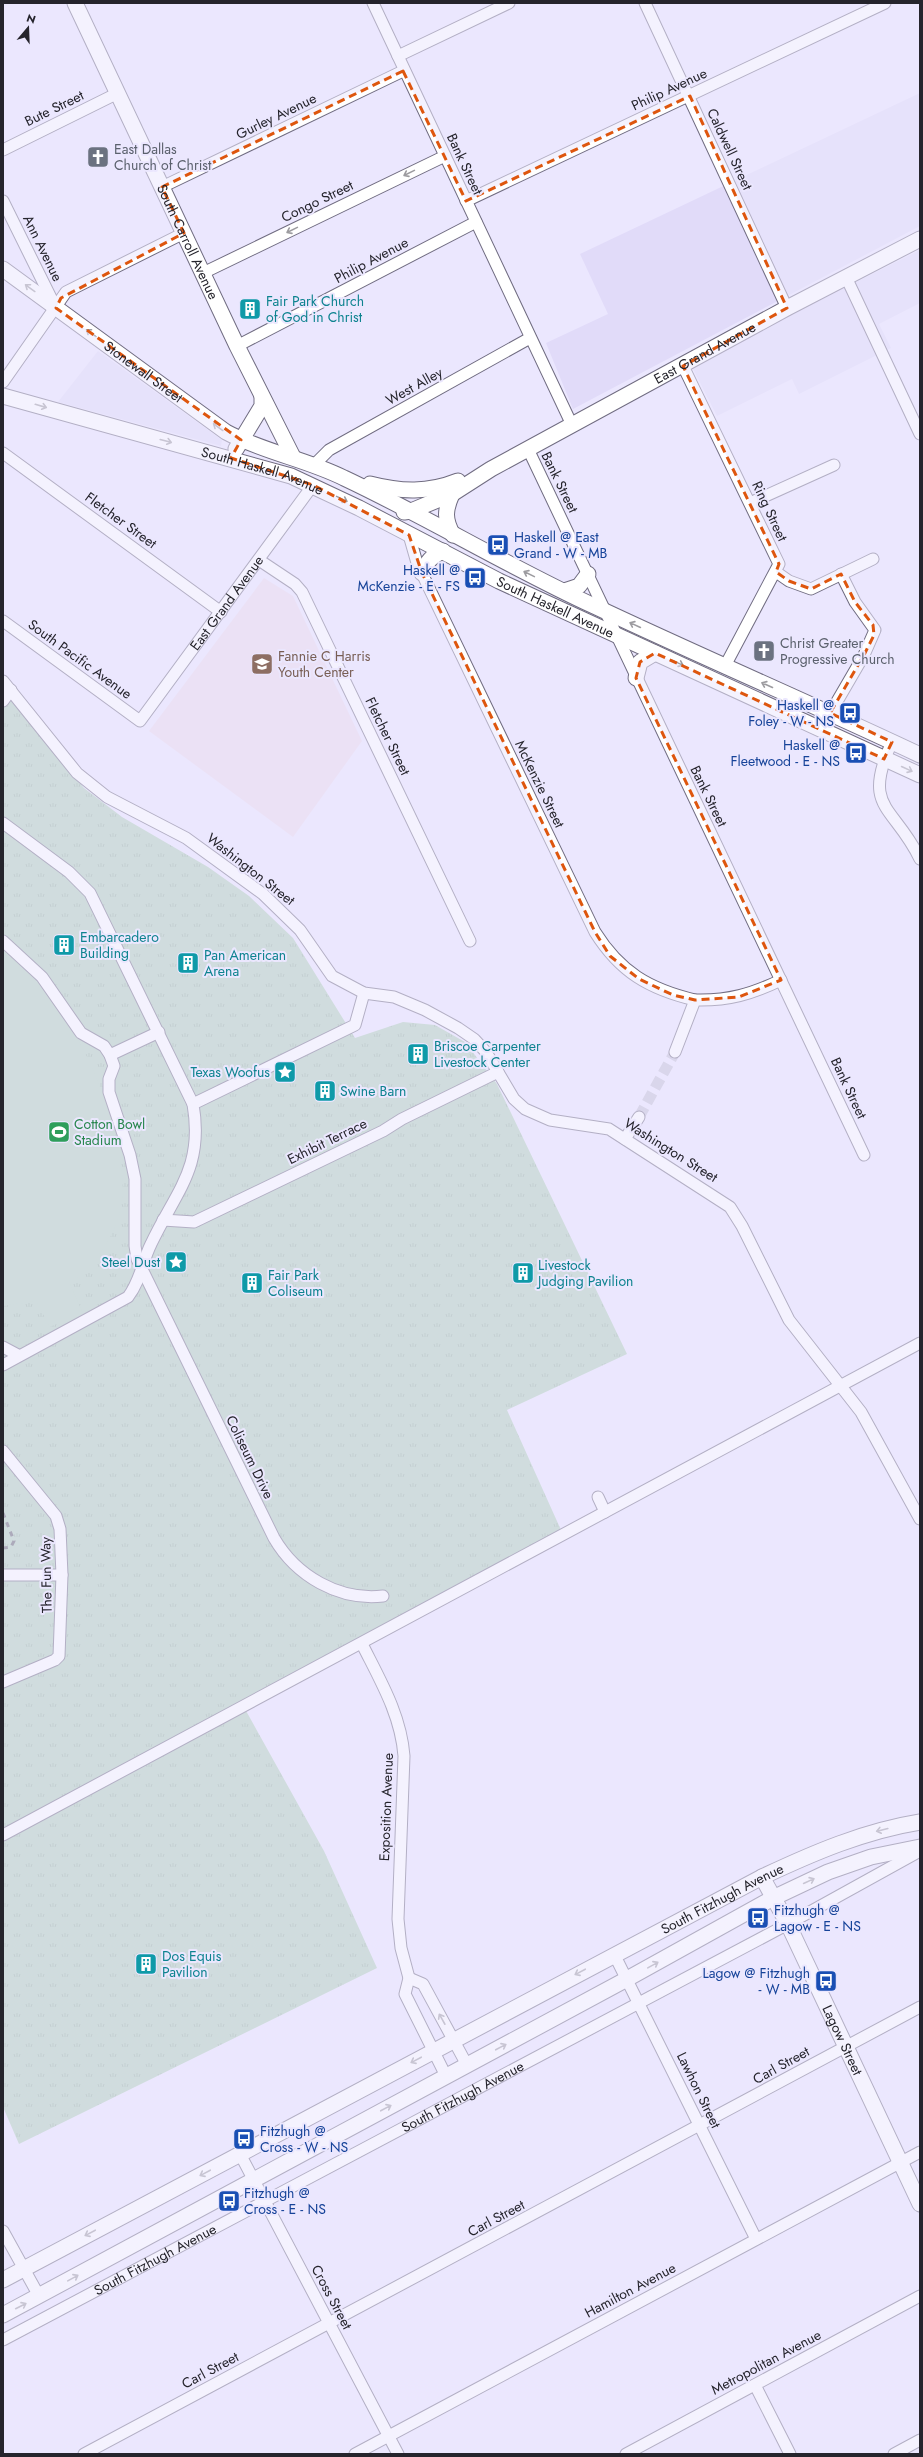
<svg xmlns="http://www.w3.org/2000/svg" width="923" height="2457" font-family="Jost,sans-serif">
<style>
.built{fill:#e1dbf9}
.education{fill:#ebdaec}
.park{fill:url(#park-tufts)}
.pitch{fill:#afcfb8}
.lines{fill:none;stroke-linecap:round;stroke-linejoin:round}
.street-tunnel{stroke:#c3c0d4;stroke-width:11;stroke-dasharray:11 5.5;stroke-linecap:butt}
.street-casing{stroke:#706c81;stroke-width:13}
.secondary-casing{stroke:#706c81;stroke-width:17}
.street{stroke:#fff;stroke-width:11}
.secondary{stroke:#fff;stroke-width:15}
.rail{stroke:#615f6b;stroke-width:3;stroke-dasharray:5 5;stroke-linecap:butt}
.oneway{stroke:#9d9ca0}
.marked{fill:none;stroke:#de560e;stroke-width:3;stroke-dasharray:8 5;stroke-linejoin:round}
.labels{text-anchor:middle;stroke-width:4;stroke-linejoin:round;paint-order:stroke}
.street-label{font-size:14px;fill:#25242c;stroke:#ebe7fe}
.worship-label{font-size:14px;fill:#5b616d;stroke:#ebe7fe;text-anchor:start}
.culture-label{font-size:14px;fill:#0d838f;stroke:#ebe7fe;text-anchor:start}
.transit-label{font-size:14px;fill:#164399;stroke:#ebe7fe;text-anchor:start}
.education-label{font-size:14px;fill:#785e54;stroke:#ebe7fe;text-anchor:start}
.leisure-label{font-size:14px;fill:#27864d;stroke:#ebe7fe;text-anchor:start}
</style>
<defs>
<pattern id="park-tufts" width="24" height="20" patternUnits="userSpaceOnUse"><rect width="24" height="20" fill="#afcfb8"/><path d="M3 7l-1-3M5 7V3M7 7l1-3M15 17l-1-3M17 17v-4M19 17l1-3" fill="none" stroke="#96b29e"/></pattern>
</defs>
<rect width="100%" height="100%" fill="#ebe7fe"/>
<g class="built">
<polygon points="920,93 920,226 573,409 546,343 608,314 580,254"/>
<polygon points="920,250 920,303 879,324 891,348 799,394 792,379 717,416 691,365"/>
<polygon points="98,351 222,440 221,446 58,402"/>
</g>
<polygon class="education" points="264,578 293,596 362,741 293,837 149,731"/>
<polygon class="park" points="3,690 84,788 122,817 208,867 249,896 293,938 355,1038 403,1022 435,1025 465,1042 497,1084 627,1354 507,1410 561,1530 245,1709 324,1851 377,1968 19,2144 3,2107"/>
<path class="pitch" d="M3,954C69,988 134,1136 121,1207C115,1239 94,1264 70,1284L82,1311L50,1327L36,1301L3,1306Z"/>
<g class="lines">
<polyline class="street-tunnel" points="639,1117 675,1052"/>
<g class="street-casing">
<g id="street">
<polyline points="373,3 572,425"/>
<polyline points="645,3 787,308"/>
<polyline points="398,56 509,3"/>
<polyline points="3,150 118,93"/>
<polyline points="162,187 403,71"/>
<polyline points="3,201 54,304"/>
<polyline points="466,201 885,3"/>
<polyline points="203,273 445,156"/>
<polyline points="846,277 920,434"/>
<polyline points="237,346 476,222"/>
<polyline points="683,366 779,564 725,666"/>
<polyline points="3,382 66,292 184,233"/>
<polyline points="528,449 864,1155"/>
<polyline points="3,453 221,612"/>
<polyline points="315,464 329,450 530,338"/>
<polyline points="750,503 834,465"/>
<path d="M409,535L417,563L595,932C620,972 649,989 695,1000"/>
<polyline points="259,560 295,584 302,592 470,941"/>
<polyline points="776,572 789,581 811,589 873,559"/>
<path id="s1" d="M3,621L140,721L313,485"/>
<polyline points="3,681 77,773 107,797 186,838 263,894 300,930 332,976 364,993 394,997 425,1010 458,1028 474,1039 486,1052 514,1099 525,1109 550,1120 609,1129 730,1207 742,1226 789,1320 861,1412 920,1519"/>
<polyline points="3,701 11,690"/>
<polyline points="821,729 864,655 875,630 855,602 841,574"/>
<path d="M892,742C861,809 894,805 920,859"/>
<polyline points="3,823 69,872 90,893 193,1104"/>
<path d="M3,941L42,977L81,1033L104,1046L110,1055L114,1066L109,1079V1092L130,1155L135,1179V1246L137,1259L274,1538C296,1576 339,1601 383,1596"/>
<path d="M675,1052L695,1000C728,1001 752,994 781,980"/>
<polyline points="110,1055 159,1032"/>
<polyline points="625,1139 639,1117"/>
<polyline points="163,1220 194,1222 383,1131 402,1119 498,1072"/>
<polyline points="3,1347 18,1355"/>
<path d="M3,1365L128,1297C141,1280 142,1262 151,1244C176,1191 204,1168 193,1104L355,1025L364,993"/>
<polyline points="3,1451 56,1516 60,1529 62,1575 59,1656 55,1660 3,1682"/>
<polyline points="598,1497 605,1512"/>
<polyline points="3,1575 62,1575"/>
<path d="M362,1644C380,1680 401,1715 404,1756L398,1919L401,1948L409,1978L405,1994L446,2076"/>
<polyline points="3,1835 920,1343"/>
<polyline points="614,1954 756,2239"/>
<polyline points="409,1978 423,1984 467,2065"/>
<polyline points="240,2154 398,2454"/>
<polyline points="3,2231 39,2296"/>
<path id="s2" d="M3,2340L788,1924L920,1851"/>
<polyline points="755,2385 790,2454"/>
<polyline points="84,2454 920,2007"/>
<polyline points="355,2454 920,2152"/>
<polyline points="626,2454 920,2296"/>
<polyline points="894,2454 920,2440"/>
</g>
</g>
<g class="secondary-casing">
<g id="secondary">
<path id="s3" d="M75,3L237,346L293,457"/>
<path id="s4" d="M3,269L226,432C263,452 306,459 344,478C429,518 509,567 594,606C702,657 812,704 920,755"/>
<path id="s5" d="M3,396L291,476L359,508L499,581L920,775"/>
<polyline points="236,449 262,406 262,397"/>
<path d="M370,484C401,492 428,493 458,481"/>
<path d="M452,494C445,510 444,519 453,535"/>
<path id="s6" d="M404,512L411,511L452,494L491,469L787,308L920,239"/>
<path d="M422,573C427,562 431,556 443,551"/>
<polyline points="564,591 579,586 588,574"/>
<polyline points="636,678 640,662 655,653"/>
<path id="s7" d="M762,1877L788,1924L920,2204"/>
<path id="s8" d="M3,2280L762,1877C813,1853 864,1831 920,1822"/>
<polyline points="3,2315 627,1979 773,1898 828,1872 871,1857 920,1847"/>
</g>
</g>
<use href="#street" class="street"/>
<use href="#secondary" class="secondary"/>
<polyline class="rail" points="3,1513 14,1541 11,1547 3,1548"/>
</g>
<defs><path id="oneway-shaft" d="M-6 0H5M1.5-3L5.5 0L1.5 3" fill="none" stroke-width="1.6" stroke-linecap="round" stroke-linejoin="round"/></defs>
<g class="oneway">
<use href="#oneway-shaft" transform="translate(409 173) rotate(154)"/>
<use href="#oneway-shaft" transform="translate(292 230) rotate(154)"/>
<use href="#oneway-shaft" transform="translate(30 288) rotate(-144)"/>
<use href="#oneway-shaft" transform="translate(91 333) rotate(-144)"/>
<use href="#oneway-shaft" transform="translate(41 406) rotate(16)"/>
<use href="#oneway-shaft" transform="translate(218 427) rotate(-144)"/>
<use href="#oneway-shaft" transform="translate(166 441) rotate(15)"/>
<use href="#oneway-shaft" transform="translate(342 499) rotate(26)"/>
<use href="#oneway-shaft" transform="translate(529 574) rotate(-154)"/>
<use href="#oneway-shaft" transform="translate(635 625) rotate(-155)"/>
<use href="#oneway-shaft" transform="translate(678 663) rotate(25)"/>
<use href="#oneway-shaft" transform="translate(767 685) rotate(-156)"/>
<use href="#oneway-shaft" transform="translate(907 769) rotate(25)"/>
<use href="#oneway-shaft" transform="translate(882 1830) rotate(166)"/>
<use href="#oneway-shaft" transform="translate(809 1881) rotate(-25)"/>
<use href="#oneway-shaft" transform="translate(653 1965) rotate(-29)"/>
<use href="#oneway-shaft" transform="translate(580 1972) rotate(152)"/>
<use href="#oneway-shaft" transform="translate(442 2019) rotate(-119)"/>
<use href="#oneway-shaft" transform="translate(501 2047) rotate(-28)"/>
<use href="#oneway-shaft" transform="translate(416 2060) rotate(152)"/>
<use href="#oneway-shaft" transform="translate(386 2108) rotate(-28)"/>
<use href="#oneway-shaft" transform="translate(205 2173) rotate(152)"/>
<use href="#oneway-shaft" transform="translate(90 2233) rotate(152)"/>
<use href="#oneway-shaft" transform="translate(73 2278) rotate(-29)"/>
<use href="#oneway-shaft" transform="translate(21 2306) rotate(-27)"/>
</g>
<path d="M0 0H923V2457H0ZM403,71L466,201L690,96L787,308L683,366L779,564L776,572L789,581L811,589L841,574L855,602L873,625L874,635L864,655L830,713L892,742L884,759L655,653L640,662L636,678L781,980L739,997L695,1000L673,995L639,979L610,956L595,932L422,573L409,535L313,485L231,458L241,440L56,308L61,298L184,233L162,187Z" fill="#ebe7fe" fill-opacity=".55" fill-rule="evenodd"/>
<path class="marked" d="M403,71L466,201L690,96L787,308L683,366L779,564L776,572L789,581L811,589L841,574L855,602L873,625L874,635L864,655L830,713L892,742L884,759L655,653L640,662L636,678L781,980L739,997L695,1000L673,995L639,979L610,956L595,932L422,573L409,535L313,485L231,458L241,440L56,308L61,298L184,233L162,187Z"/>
<defs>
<g id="church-square" transform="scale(1.15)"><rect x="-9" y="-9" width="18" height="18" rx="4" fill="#6b7280" stroke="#ebe7fe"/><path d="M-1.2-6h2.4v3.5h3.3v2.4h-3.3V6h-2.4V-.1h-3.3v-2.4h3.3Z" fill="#fff"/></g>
<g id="building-square" transform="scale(1.15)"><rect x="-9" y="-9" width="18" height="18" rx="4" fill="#0f9aa8" stroke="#ebe7fe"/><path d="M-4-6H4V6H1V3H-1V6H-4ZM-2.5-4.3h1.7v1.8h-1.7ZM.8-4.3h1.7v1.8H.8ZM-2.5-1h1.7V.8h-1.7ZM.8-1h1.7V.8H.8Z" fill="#fff"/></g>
<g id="bus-square" transform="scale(1.15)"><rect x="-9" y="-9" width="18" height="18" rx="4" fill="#1a4fb4" stroke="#ebe7fe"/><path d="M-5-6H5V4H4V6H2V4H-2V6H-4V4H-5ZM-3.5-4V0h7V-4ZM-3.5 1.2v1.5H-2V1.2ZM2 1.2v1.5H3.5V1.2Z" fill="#fff"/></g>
<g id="school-square" transform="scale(1.15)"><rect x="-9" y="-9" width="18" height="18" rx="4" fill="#8d6e63" stroke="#ebe7fe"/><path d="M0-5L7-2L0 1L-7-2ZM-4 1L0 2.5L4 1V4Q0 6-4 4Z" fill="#fff"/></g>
<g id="sight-square" transform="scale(1.15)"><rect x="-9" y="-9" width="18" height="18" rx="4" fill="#0f9aa8" stroke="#ebe7fe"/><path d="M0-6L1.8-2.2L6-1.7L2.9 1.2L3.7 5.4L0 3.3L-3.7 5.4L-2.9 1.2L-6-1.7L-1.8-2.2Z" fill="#fff"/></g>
<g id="stadium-square" transform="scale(1.15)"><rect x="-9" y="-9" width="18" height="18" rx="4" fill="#2e9e5b" stroke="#ebe7fe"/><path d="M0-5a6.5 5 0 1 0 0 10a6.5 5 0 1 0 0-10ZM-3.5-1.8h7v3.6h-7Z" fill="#fff"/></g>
</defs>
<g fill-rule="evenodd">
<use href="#church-square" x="98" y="157"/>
<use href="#building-square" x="250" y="309"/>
<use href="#bus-square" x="498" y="545"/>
<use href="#bus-square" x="475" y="578"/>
<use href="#church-square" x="764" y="651"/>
<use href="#school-square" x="262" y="664"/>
<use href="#bus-square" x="850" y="713"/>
<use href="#bus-square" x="856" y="753"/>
<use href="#building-square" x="64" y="945"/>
<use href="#building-square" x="188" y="963"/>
<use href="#building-square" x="418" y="1054"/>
<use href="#sight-square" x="285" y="1072"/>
<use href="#building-square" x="325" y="1091"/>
<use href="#stadium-square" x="59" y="1132"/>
<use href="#sight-square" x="176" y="1262"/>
<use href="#building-square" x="523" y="1273"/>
<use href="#building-square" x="252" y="1283"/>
<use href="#bus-square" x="758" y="1918"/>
<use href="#building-square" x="146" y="1964"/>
<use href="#bus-square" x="826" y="1981"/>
<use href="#bus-square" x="244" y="2139"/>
<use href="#bus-square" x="229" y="2201"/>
</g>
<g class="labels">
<g class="street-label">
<text transform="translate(669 89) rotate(-25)" y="5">Philip Avenue</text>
<text transform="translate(54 108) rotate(-26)" y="5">Bute Street</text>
<text transform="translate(276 116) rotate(-26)" y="5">Gurley Avenue</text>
<text transform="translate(730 149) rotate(65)" y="5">Caldwell Street</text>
<text transform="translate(465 164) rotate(65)" y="5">Bank Street</text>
<text transform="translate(317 201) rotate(-26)" y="5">Congo Street</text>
<text dy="5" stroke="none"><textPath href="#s3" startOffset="264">South Carroll Avenue</textPath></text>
<text transform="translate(43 248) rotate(64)" y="5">Ann Avenue</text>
<text transform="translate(371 260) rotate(-28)" y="5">Philip Avenue</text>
<text dy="5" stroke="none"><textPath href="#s6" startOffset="341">East Grand Avenue</textPath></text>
<text dy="5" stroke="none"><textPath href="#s4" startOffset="174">Stonewall Street</textPath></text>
<text transform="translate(414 386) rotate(-29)" y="5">West Alley</text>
<text dy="5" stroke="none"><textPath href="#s5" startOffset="270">South Haskell Avenue</textPath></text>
<text transform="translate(560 482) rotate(64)" y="5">Bank Street</text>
<text transform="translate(770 511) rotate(65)" y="5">Ring Street</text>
<text transform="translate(121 520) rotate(36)" y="5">Fletcher Street</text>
<text dy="5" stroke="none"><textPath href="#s1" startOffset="316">East Grand Avenue</textPath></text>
<text dy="5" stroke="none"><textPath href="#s5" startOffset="594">South Haskell Avenue</textPath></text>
<text transform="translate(80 659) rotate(36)" y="5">South Pacific Avenue</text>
<text transform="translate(388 736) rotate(64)" y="5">Fletcher Street</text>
<text transform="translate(540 784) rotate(64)" y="5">McKenzie Street</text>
<text transform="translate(709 796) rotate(64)" y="5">Bank Street</text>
<text transform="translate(251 869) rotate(38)" y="5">Washington Street</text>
<text transform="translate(849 1088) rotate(65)" y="5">Bank Street</text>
<text transform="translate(327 1141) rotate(-26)" y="5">Exhibit Terrace</text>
<text transform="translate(671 1150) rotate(32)" y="5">Washington Street</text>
<text transform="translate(250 1457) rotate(64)" y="5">Coliseum Drive</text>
<text transform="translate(46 1575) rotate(-91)" y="5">The Fun Way</text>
<text transform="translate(386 1807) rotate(-88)" y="5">Exposition Avenue</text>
<text dy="5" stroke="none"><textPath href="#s8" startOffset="814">South Fitzhugh Avenue</textPath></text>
<text dy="5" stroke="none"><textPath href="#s7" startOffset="182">Lagow Street</textPath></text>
<text transform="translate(781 2065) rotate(-29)" y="5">Carl Street</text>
<text transform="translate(699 2090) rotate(64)" y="5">Lawhon Street</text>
<text dy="5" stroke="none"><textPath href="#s2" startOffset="520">South Fitzhugh Avenue</textPath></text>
<text transform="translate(496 2218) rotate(-28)" y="5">Carl Street</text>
<text dy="5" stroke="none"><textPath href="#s2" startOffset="172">South Fitzhugh Avenue</textPath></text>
<text transform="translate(630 2290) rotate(-28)" y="5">Hamilton Avenue</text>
<text transform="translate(332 2297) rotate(62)" y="5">Cross Street</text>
<text transform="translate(766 2362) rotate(-28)" y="5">Metropolitan Avenue</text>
<text transform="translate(210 2370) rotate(-28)" y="5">Carl Street</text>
</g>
<g class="worship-label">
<text x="114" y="154">East Dallas<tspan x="114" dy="16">Church of Christ</tspan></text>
<text x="780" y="648">Christ Greater<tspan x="780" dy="16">Progressive Church</tspan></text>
</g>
<g class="culture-label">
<text x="266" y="306">Fair Park Church<tspan x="266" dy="16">of God in Christ</tspan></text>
<text x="80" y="942">Embarcadero<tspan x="80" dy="16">Building</tspan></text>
<text x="204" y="960">Pan American<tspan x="204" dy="16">Arena</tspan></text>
<text x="434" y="1051">Briscoe Carpenter<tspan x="434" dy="16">Livestock Center</tspan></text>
<text x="270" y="1077" text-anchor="end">Texas Woofus</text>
<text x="340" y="1096">Swine Barn</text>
<text x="160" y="1267" text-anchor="end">Steel Dust</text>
<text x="538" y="1270">Livestock<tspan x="538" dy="16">Judging Pavilion</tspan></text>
<text x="268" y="1280">Fair Park<tspan x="268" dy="16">Coliseum</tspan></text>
<text x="162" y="1961">Dos Equis<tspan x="162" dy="16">Pavilion</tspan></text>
</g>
<g class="transit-label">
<text x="514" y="542">Haskell @ East<tspan x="514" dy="16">Grand - W - MB</tspan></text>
<text x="460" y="575" text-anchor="end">Haskell @<tspan x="460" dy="16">McKenzie - E - FS</tspan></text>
<text x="834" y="710" text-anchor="end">Haskell @<tspan x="834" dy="16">Foley - W - NS</tspan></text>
<text x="840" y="750" text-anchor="end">Haskell @<tspan x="840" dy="16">Fleetwood - E - NS</tspan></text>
<text x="774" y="1915">Fitzhugh @<tspan x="774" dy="16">Lagow - E - NS</tspan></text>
<text x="810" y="1978" text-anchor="end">Lagow @ Fitzhugh<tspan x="810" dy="16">- W - MB</tspan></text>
<text x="260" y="2136">Fitzhugh @<tspan x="260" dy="16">Cross - W - NS</tspan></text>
<text x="244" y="2198">Fitzhugh @<tspan x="244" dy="16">Cross - E - NS</tspan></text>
</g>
<g class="education-label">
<text x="278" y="661">Fannie C Harris<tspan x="278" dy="16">Youth Center</tspan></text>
</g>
<g class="leisure-label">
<text x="74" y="1129">Cotton Bowl<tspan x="74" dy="16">Stadium</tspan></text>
</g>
</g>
<rect width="923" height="2457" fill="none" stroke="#25242c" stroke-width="8"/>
<g transform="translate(28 28) rotate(19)" stroke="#ebe7fe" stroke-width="3" paint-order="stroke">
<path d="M0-3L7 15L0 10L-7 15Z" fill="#25242c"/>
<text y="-6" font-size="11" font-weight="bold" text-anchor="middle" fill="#25242c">N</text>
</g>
</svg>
